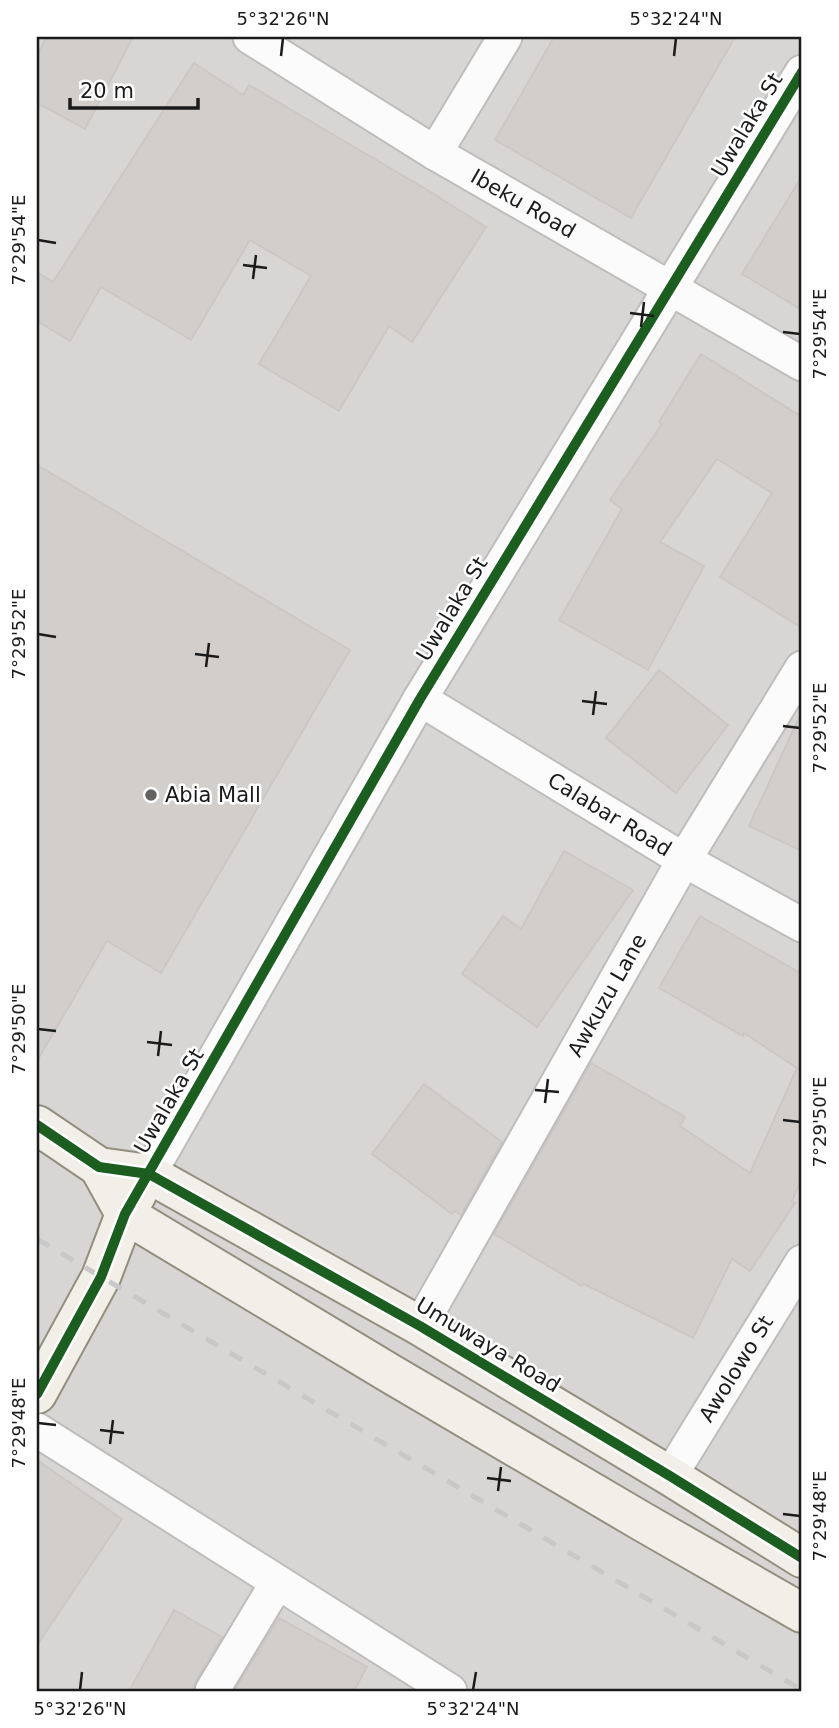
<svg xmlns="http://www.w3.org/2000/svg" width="839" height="1728" font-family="'DejaVu Sans',sans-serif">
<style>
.residential{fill:#d8d6d5}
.building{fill:#d1cecc;stroke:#ccc7c5;stroke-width:2}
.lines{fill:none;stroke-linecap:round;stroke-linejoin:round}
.street-casing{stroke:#bfbdbc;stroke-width:37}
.secondary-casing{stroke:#928f7d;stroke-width:42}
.street{stroke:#fcfbfb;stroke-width:33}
.secondary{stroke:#f2efe8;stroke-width:38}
.rail{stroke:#c9c8c8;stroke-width:5;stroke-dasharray:14 14;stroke-linecap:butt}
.cycleway-casing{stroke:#fff;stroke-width:15}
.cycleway{stroke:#1b5e20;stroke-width:10}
.ticks{fill:none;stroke:#1b1b1b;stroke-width:2.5}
.poi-dot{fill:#636261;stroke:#fff;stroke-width:2.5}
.labels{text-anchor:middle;stroke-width:5;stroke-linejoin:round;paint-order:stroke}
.street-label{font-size:21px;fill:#1b1b1b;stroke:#fff}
.poi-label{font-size:21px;fill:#1b1b1b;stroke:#fff;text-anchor:start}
.neatline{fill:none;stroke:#1b1b1b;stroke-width:2.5}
.ticks-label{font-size:18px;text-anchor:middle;fill:#1b1b1b}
</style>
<rect width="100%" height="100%" fill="#e9e6e4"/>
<rect class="residential" x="37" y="37" width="765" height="1654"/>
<g class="building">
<polygon points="47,37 133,37 85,129 37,103 37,56"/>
<polygon points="554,37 735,37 631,218 495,140"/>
<polygon points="194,63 243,95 249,85 429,191 486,227 412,342 389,326 339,411 259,364 311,276 250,240 191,340 101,287 70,341 37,321 37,272 53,282"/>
<polygon points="802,176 802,310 742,274"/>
<polygon points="701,354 802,417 802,628 720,577 772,493 717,459 660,542 704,566 648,670 559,620 622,509 610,500 662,424 659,422"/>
<polygon points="37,465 350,650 161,973 107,941 37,1061"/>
<polygon points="659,670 728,725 676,793 606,738"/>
<polygon points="802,711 802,851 749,826"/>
<polygon points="564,851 633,890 537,1027 462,974 503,916 521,929"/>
<polygon points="700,916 802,974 802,1177 792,1201 795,1203 750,1271 732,1259 693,1338 584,1284 582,1286 494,1234 591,1063 685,1117 680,1126 750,1173 797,1068 744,1033 743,1036 659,988"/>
<polygon points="424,1084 502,1142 461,1215 454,1211 452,1214 372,1154"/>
<polygon points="37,1460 122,1519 37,1645"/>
<polygon points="174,1610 222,1637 196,1681 193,1691 129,1691"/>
<polygon points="279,1618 367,1667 354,1691 234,1691"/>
</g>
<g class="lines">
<g class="street-casing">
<g id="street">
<path id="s1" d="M250,37L435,153L802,364"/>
<polyline points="435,153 505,37"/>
<path id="s2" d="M420,699L684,860L802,925"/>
<polyline points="149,1174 420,699 802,72"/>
<path id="s3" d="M420,1326L684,860L802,668"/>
<polyline points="37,1430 450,1691"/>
<path id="s4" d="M670,1476L802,1262"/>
<polyline points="212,1691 277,1583"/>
</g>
</g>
<g class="secondary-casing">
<g id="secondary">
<polyline points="37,1125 99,1167 149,1174 420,1326 670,1476 802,1558"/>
<polyline points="99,1167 125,1214 391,1374 643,1522 802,1613"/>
<polyline points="37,1394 101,1277 125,1214 137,1194"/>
</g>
</g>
<use href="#street" class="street"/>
<use href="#secondary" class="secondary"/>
<polyline class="rail" points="37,1239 802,1690"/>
<g class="cycleway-casing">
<g id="cycleway">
<polyline points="37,1125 99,1167 149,1174 420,1326 670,1476 802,1558"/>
<polyline points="37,1394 101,1277 125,1214 420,699 802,72"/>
</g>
</g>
<use href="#cycleway" class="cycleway"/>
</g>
<path class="ticks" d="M281,56L283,38M674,56L676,38M38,240L56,243M243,265L267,268M253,279L256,255M630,313L654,316M641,327L644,302M783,332L800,334M38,634L56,637M195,654L219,657M206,667L209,643M582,701L607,704M593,715L596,691M783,726L800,728M38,1029L56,1031M147,1042L172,1045M158,1056L161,1031M535,1090L559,1092M545,1103L548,1079M783,1120L800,1122M38,1423L56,1425M100,1430L124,1433M110,1444L113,1420M487,1478L511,1481M498,1491L501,1467M783,1514L800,1516M80,1690L82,1672M473,1690L476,1672"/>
<circle class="poi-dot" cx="151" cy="795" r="7"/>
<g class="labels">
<g class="street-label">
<text transform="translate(747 125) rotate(-59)" y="7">Uwalaka St</text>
<text dy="7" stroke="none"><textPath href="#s1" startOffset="320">Ibeku Road</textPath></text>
<text transform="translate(452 609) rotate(-59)" y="7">Uwalaka St</text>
<text dy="7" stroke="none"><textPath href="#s2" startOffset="222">Calabar Road</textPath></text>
<text dy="7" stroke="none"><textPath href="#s3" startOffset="380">Awkuzu Lane</textPath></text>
<text transform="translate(169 1101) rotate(-60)" y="7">Uwalaka St</text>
<text transform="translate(488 1345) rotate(31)" y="7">Umuwaya Road</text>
<text dy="7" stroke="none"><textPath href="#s4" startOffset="126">Awolowo St</textPath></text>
</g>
<g class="poi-label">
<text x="165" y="802">Abia Mall</text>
</g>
</g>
<rect width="839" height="1728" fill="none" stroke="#ffffff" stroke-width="77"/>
<path d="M70 98v10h128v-10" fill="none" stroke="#1b1b1b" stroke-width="3.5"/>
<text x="80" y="98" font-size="21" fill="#1b1b1b" stroke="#ffffff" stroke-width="5" paint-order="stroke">20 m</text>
<rect x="38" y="38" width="762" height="1652" class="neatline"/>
<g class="ticks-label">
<text x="283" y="25">5°32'26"N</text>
<text x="676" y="25">5°32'24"N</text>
<text transform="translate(19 240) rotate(-90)" y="6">7°29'54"E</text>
<text transform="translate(820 334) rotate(-90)" y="6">7°29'54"E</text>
<text transform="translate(19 634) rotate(-90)" y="6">7°29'52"E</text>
<text transform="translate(820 728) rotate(-90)" y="6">7°29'52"E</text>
<text transform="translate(19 1029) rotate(-90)" y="6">7°29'50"E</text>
<text transform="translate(820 1122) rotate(-90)" y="6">7°29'50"E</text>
<text transform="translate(19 1423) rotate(-90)" y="6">7°29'48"E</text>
<text transform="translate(820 1516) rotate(-90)" y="6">7°29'48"E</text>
<text x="80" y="1715">5°32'26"N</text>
<text x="473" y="1715">5°32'24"N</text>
</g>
</svg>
